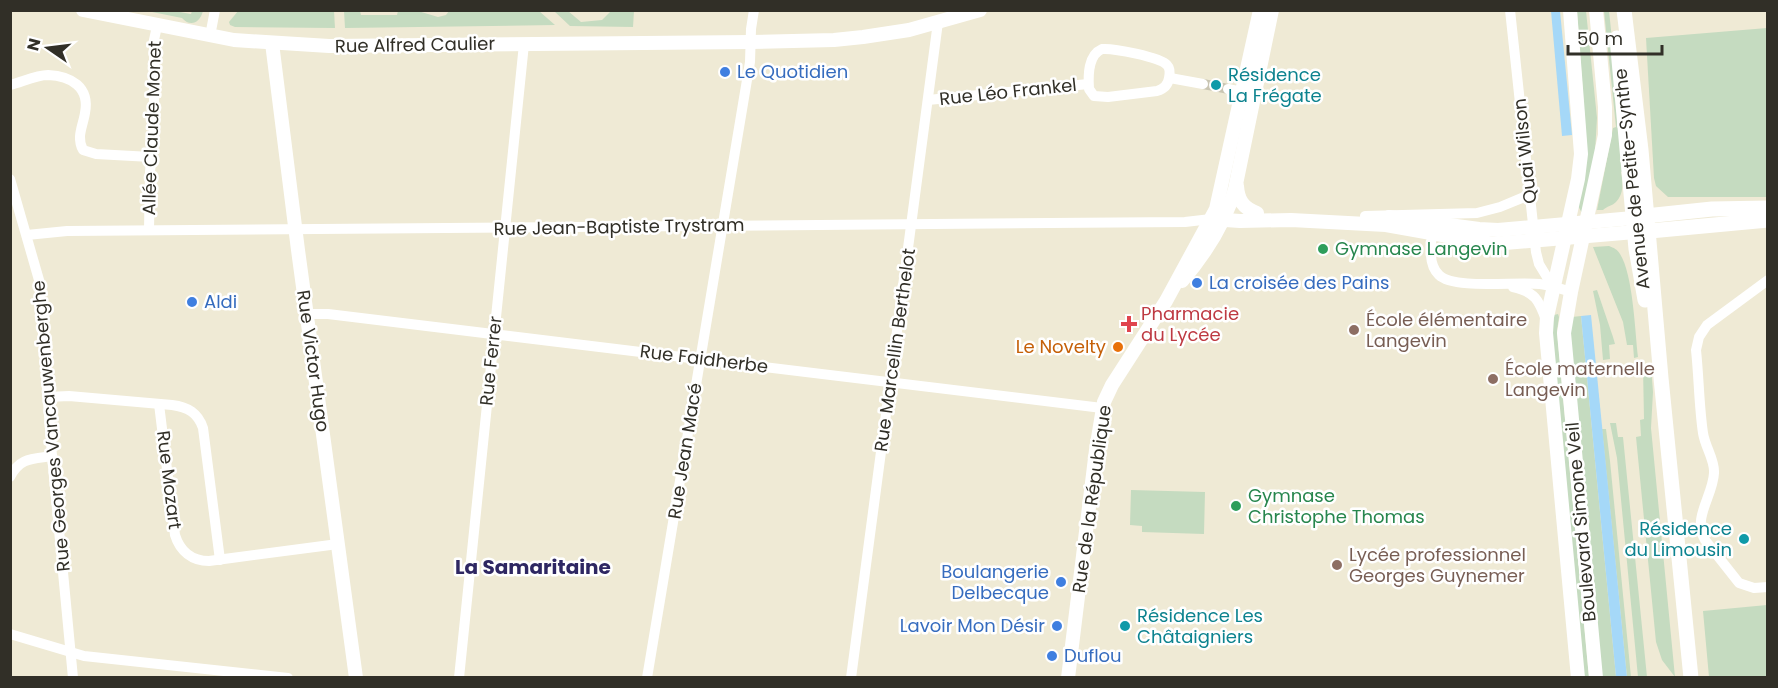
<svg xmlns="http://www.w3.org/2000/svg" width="1778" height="688" font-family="Poppins,sans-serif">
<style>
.green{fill:#c5dbc0}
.water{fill:#a5d8f8}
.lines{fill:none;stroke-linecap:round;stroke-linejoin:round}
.minor-tunnel{stroke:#c9c5b2;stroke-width:10;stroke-dasharray:10 5;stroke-linecap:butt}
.minor{stroke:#fff;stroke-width:10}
.tertiary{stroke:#fff;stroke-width:14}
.secondary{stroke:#fff;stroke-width:15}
.shop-dot{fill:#3f7fe0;stroke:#fff;stroke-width:2}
.culture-dot{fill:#0f9aa8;stroke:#fff;stroke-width:2}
.leisure-dot{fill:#2e9e5b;stroke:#fff;stroke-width:2}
.health-dot{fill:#e0444e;stroke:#fff;stroke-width:2}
.education-dot{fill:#8d6e63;stroke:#fff;stroke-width:2}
.food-dot{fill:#e8710a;stroke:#fff;stroke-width:2}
.labels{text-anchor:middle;stroke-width:5;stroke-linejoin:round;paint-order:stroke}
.street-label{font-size:18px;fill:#312f27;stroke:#fff}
.shop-label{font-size:18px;fill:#366cbe;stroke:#fff;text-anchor:start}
.culture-label{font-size:18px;fill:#0d838f;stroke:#fff;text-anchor:start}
.leisure-label{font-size:18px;fill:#27864d;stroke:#fff;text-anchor:start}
.health-label{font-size:18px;fill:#be3a42;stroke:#fff;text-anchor:start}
.education-label{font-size:18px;fill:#785e54;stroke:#fff;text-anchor:start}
.food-label{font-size:18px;fill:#c56008;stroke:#fff;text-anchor:end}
.neighbourhood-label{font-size:20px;font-weight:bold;fill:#2e2762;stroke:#fff}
</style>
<rect width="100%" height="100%" fill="#efead5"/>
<g class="green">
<path d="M147,11H174L191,14L192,11H203C200,22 191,28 182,18Z"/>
<polygon points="238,11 334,11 335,28 235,27 230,25 229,22"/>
<polygon points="344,11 360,11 361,15 397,15 398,11 418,11 438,17 446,15 449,11 539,11 555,25 345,28"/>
<polygon points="554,11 568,11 581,22 602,20 611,11 634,11 633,27 570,26"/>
<polygon points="1577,11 1586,11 1597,118 1595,152 1582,213 1578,206 1587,150"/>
<path d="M1604,11H1609L1626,171L1621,172C1623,182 1624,194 1616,202C1612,206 1607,206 1603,210H1597L1613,128L1616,127Z"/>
<polygon points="1767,28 1767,197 1668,197 1656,186 1654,178 1646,38"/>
<path d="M1609,246C1614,248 1617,249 1620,254C1633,274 1635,331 1638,357L1634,358L1633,345H1627L1623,322L1593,247Z"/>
<polygon points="1597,290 1613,337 1615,344 1609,345 1610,359 1603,360 1600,325 1593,291"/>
<polygon points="1558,314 1559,317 1557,331 1589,677 1583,677 1552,330 1554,315"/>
<polygon points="1581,316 1616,677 1601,677 1570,331 1572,317"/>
<polygon points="1651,366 1653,392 1651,428 1675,677 1662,660 1656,642 1636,437 1641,436 1640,420 1644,419 1643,368"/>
<polygon points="1610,423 1616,423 1618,437 1623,437 1647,677 1638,677 1617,458"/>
<polygon points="1602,429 1606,429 1610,461 1631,677 1627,677"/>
<polygon points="1131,490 1205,492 1204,534 1142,532 1142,526 1130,525"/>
<polygon points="1767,605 1767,677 1709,677 1703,611"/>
</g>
<g class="water">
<polygon points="1551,11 1560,11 1572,135 1562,136"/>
<polygon points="1591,315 1627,677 1616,677 1581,316"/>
</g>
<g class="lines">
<polyline class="minor-tunnel" points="1203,84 1228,89"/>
<g class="minor">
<polyline points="1510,10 1536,252 1539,264 1553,287"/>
<polyline points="210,36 215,10"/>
<path d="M1102,49C1113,48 1160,57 1167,65C1170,68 1170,73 1169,78C1168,85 1164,89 1157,91L1108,97L1094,96L1089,89C1088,75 1088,55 1102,49Z"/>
<polyline points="1170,78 1203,84"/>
<path d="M10,85C22,82 36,75 48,75C71,76 90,87 85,113C83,126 76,137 83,150L96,154L151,157"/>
<polyline points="1228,89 1242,92"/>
<polyline points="928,100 1088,84"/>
<polyline points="10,179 39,280 52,456 73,678"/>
<polyline points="1365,216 1477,213 1500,207 1529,195"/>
<path d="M1433,227C1431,242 1427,264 1439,275C1454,290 1518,281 1540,284C1550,285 1561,289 1571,292"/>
<polyline points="149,230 150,172 154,129 154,40 157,26"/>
<polyline points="27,235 67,231 1185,222 1211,219"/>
<path d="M1768,280L1707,325L1699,337L1696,350C1699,378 1699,406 1703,433C1705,447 1715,460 1714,473C1713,496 1692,518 1705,540L1739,583L1754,588L1768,587"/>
<path d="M1513,287C1535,292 1539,300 1546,320"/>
<polyline points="306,314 328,314 1102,408"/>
<path d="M48,397L69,396L172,405C188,407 198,413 203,428L220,560"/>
<path d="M159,404L175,535C180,551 192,561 209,561L338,544"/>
<path d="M10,477C20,457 33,459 52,456"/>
<polyline points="10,634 84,656 288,678"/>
<polyline points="459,678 524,44"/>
<polyline points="647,678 750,62 751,29 754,10"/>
<polyline points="851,678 938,22"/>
</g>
<g class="tertiary">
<polyline points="83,10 234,40 329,46 751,42 834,40 863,37 909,30 980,10"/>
<polyline points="1570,10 1581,154 1578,179 1547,317 1546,333 1578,678"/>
<polyline points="272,43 298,250 356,678"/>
<path d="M1237,186C1238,200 1243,208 1257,213"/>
<polyline points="1389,217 1479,229 1498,230 1633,218"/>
<polyline points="1211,219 1240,221 1291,220 1386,225 1493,244 1635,232"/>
<path d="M1182,281C1205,254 1225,223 1235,189L1272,10"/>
<polyline points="1068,678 1096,450 1104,402 1112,385 1166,301 1216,209 1260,10"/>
<polyline points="1596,678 1564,333 1571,292 1605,135 1605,107 1596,10"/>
</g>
<g class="secondary">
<polyline points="1624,10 1641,150 1661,378 1691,678"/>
<polyline points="1617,38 1636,249 1645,300"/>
<polyline points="1636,217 1712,209 1768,208"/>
<polyline points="1639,232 1768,220"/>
</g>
</g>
<g class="shop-dot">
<circle cx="725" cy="72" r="6"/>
<circle cx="1197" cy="283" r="6"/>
<circle cx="192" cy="302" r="6"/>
<circle cx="1061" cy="582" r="6"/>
<circle cx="1057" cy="626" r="6"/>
<circle cx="1052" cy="656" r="6"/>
</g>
<g class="culture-dot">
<circle cx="1216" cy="85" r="6"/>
<circle cx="1744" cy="539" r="6"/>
<circle cx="1125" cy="626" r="6"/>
</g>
<g class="leisure-dot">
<circle cx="1323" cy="249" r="6"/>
<circle cx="1236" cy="506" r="6"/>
</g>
<path class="health-dot" d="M1126 315h6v6h6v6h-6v6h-6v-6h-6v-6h6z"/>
<g class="education-dot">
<circle cx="1354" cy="330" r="6"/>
<circle cx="1493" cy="379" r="6"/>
<circle cx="1337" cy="565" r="6"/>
</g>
<circle class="food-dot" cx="1118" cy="347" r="6"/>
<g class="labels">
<g class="street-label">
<text transform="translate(415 45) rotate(-1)" y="6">Rue Alfred Caulier</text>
<text transform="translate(1008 92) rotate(-6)" y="6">Rue Léo Frankel</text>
<text transform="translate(152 128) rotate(-88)" y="6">Allée Claude Monet</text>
<text transform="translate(1525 151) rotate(-96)" y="6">Quai Wilson</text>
<text transform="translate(1632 179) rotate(-96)" y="6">Avenue de Petite-Synthe</text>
<text transform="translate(619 227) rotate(-1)" y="6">Rue Jean-Baptiste Trystram</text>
<text transform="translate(895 350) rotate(-82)" y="6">Rue Marcellin Berthelot</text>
<text transform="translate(704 359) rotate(7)" y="6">Rue Faidherbe</text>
<text transform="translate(313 361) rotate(82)" y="6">Rue Victor Hugo</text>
<text transform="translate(491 361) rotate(-84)" y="6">Rue Ferrer</text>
<text transform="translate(51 426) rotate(-95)" y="6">Rue Georges Vancauwenberghe</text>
<text transform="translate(685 451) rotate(-81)" y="6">Rue Jean Macé</text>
<text transform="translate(169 480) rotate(83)" y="6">Rue Mozart</text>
<text transform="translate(1092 499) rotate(-82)" y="6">Rue de la République</text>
<text transform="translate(1581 522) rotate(-95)" y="6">Boulevard Simone Veil</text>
</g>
<g class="shop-label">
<text x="737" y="78">Le Quotidien</text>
<text x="1209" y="289">La croisée des Pains</text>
<text x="204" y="308">Aldi</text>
<text x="1049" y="578" text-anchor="end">Boulangerie<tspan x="1049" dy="21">Delbecque</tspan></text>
<text x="1045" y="632" text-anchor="end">Lavoir Mon Désir</text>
<text x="1064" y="662">Duflou</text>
</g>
<g class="culture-label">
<text x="1228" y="81">Résidence<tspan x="1228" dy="21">La Frégate</tspan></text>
<text x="1732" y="535" text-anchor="end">Résidence<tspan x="1732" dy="21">du Limousin</tspan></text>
<text x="1137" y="622">Résidence Les<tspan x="1137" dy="21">Châtaigniers</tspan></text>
</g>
<g class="leisure-label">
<text x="1335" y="255">Gymnase Langevin</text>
<text x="1248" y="502">Gymnase<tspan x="1248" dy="21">Christophe Thomas</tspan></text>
</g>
<g class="health-label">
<text x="1141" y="320">Pharmacie<tspan x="1141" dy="21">du Lycée</tspan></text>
</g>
<g class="education-label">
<text x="1366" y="326">École élémentaire<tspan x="1366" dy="21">Langevin</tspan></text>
<text x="1505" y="375">École maternelle<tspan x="1505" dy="21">Langevin</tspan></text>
<text x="1349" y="561">Lycée professionnel<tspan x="1349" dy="21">Georges Guynemer</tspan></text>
</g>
<g class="food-label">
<text x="1106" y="353">Le Novelty</text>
</g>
<g class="neighbourhood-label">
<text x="533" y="574">La Samaritaine</text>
</g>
</g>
<rect width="1778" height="688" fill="none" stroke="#312f27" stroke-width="24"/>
<g transform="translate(48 48) rotate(284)" stroke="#ffffff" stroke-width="4.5" paint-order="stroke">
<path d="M0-4.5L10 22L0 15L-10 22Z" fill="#312f27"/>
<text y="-9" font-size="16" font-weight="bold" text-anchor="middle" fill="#312f27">N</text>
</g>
<path d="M1568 45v9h94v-9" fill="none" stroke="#312f27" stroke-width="3"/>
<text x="1577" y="45" font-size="18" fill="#312f27" stroke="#ffffff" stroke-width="4.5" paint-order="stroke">50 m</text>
</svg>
